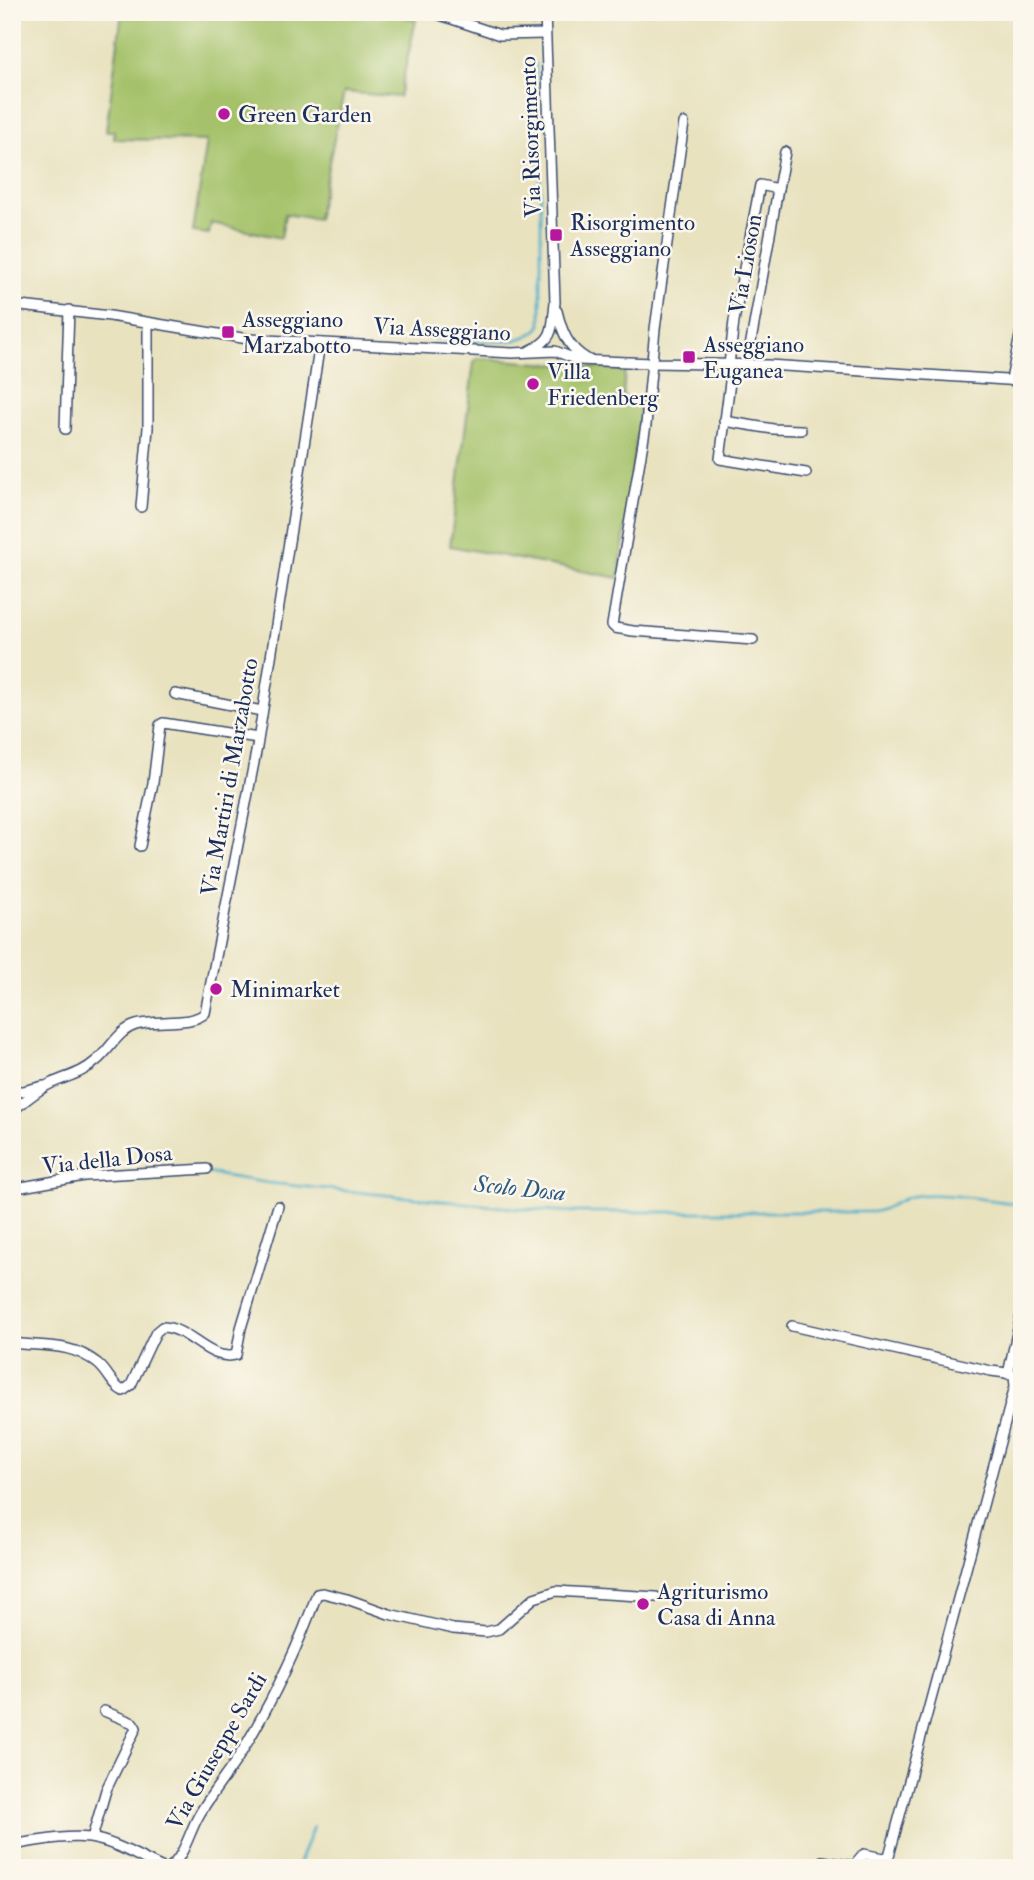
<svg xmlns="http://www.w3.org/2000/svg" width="1034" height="1880" font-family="'IM FELL Double Pica',serif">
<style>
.green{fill:#a5c26a;stroke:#607864;stroke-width:2}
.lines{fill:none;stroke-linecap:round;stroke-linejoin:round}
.stream{stroke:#49adc9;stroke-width:2.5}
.minor-casing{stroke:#3a4a6d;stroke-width:12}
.minor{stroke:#fff;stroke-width:9}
.poi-dot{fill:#b5179e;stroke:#fbf7ec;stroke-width:2.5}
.labels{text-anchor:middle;stroke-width:5;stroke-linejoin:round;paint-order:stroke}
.poi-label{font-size:23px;fill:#1b2f5e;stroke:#fbf7ec;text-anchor:start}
.street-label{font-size:23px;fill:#1b2f5e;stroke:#fbf7ec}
.water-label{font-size:24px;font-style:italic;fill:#2b5b83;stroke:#fbf7ec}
</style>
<rect width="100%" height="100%" fill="#fbf7ec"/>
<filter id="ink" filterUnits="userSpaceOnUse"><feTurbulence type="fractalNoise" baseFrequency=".0143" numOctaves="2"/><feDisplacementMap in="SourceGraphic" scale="14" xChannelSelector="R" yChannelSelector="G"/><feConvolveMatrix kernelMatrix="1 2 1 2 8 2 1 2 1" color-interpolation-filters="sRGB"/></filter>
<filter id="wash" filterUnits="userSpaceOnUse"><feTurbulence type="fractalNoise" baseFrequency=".00686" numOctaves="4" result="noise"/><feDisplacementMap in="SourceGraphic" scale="28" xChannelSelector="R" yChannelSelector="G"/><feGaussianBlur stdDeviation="1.57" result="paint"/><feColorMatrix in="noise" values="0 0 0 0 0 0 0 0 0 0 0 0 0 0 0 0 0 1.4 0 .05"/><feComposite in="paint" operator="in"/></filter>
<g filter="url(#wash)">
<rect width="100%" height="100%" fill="#e8e2bf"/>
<g class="green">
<polygon points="122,12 392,12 416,20 399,97 344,92 317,219 285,214 281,238 211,223 209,234 193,232 207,141 114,139 114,131 106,131"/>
<polygon points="478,358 625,370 623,397 641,402 619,578 450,546 474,362"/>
</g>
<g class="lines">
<g class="stream">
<polyline points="534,12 534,27"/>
<path d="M432,338C460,339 523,352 541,325V209L536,63"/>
<path d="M206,1173L268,1183L523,1209L573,1212H873C888,1210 898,1199 913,1196C943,1191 991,1201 1022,1204"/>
<polyline points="12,1188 22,1191"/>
<polyline points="297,1868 313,1827"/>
</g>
</g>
</g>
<g filter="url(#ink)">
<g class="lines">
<g class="minor-casing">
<g id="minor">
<polyline points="431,12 500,35 545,34"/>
<polyline points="684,123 655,329 646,425 612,625 615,628 633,631 753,640"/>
<polyline points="778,189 785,152"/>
<polyline points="12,305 110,316 248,339 512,353 555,351 578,360 652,363 768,365 1022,381"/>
<path d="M557,311C562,332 568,348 587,359"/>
<path d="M529,351C555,339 552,329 555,302L545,12"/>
<polyline points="747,364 778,189 760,185 734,321 729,365 730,382 720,459 806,473"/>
<polyline points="1011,380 1022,326"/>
<polyline points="724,421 773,429 801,430"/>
<polyline points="65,429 69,310"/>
<polyline points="141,507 148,428 148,323"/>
<polyline points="175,694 262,711"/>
<polyline points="140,846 153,783 160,725 163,723 258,738"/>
<polyline points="12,1091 23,1091 43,1086"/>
<path d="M12,1111C24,1102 38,1089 52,1083C68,1076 83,1073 96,1061C110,1050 118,1030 136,1025C155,1019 192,1026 205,1013L257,747L320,343"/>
<polyline points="12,1183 22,1187 84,1176 207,1169"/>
<polyline points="792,1326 991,1371 1022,1375"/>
<path d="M12,1343C43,1347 71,1342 97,1363C108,1371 112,1386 123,1391L131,1385L156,1332L162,1327C189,1327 208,1362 236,1355L241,1328L278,1206"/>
<polyline points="1008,1374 1022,1310"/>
<polyline points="92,1838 106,1790 136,1728 133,1723 104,1711"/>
<path d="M12,1845C38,1841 65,1835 90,1838C116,1842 140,1858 163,1868"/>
<polyline points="822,1861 854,1866 864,1854 883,1858 889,1856 1015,1386 1014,1375"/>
<path d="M169,1868C184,1857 189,1833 198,1817C211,1793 229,1773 243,1750C272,1701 298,1648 317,1594L323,1593L347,1599L389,1614L453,1629L486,1632L499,1629L534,1598L556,1591L656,1597"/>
</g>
</g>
<use href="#minor" class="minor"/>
</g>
</g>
<g class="poi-dot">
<circle cx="224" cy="114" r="7"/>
<rect x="549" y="228" width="14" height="14" rx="3.5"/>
<rect x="221" y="325" width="14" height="14" rx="3.5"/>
<rect x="682" y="350" width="14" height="14" rx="3.5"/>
<circle cx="533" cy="384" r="7"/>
<circle cx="216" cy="989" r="7"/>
<circle cx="643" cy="1604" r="7"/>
</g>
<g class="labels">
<g class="poi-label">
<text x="238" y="122">Green Garden</text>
<text x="570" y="230">Risorgimento<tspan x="570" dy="26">Asseggiano</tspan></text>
<text x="242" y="327">Asseggiano<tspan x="242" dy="26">Marzabotto</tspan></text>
<text x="703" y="352">Asseggiano<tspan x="703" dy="26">Euganea</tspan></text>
<text x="547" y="379">Villa<tspan x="547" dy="26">Friedenberg</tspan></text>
<text x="230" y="997">Minimarket</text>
<text x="657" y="1599">Agriturismo<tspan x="657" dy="26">Casa di Anna</tspan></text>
</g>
<g class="street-label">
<text transform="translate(530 137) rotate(-92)" y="8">Via Risorgimento</text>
<text transform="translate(745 264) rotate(-80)" y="8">Via Lioson</text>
<text transform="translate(442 329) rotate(3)" y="8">Via Asseggiano</text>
<text transform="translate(229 777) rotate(-80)" y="8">Via Martiri di Marzabotto</text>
<text transform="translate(107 1159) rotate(-6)" y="8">Via della Dosa</text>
<text transform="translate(216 1751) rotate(-60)" y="8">Via Giuseppe Sardi</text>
</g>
<g class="water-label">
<text transform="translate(520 1188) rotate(6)" y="8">Scolo Dosa</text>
</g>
</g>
<rect width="1034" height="1880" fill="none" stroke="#fbf7ec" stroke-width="42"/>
</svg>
